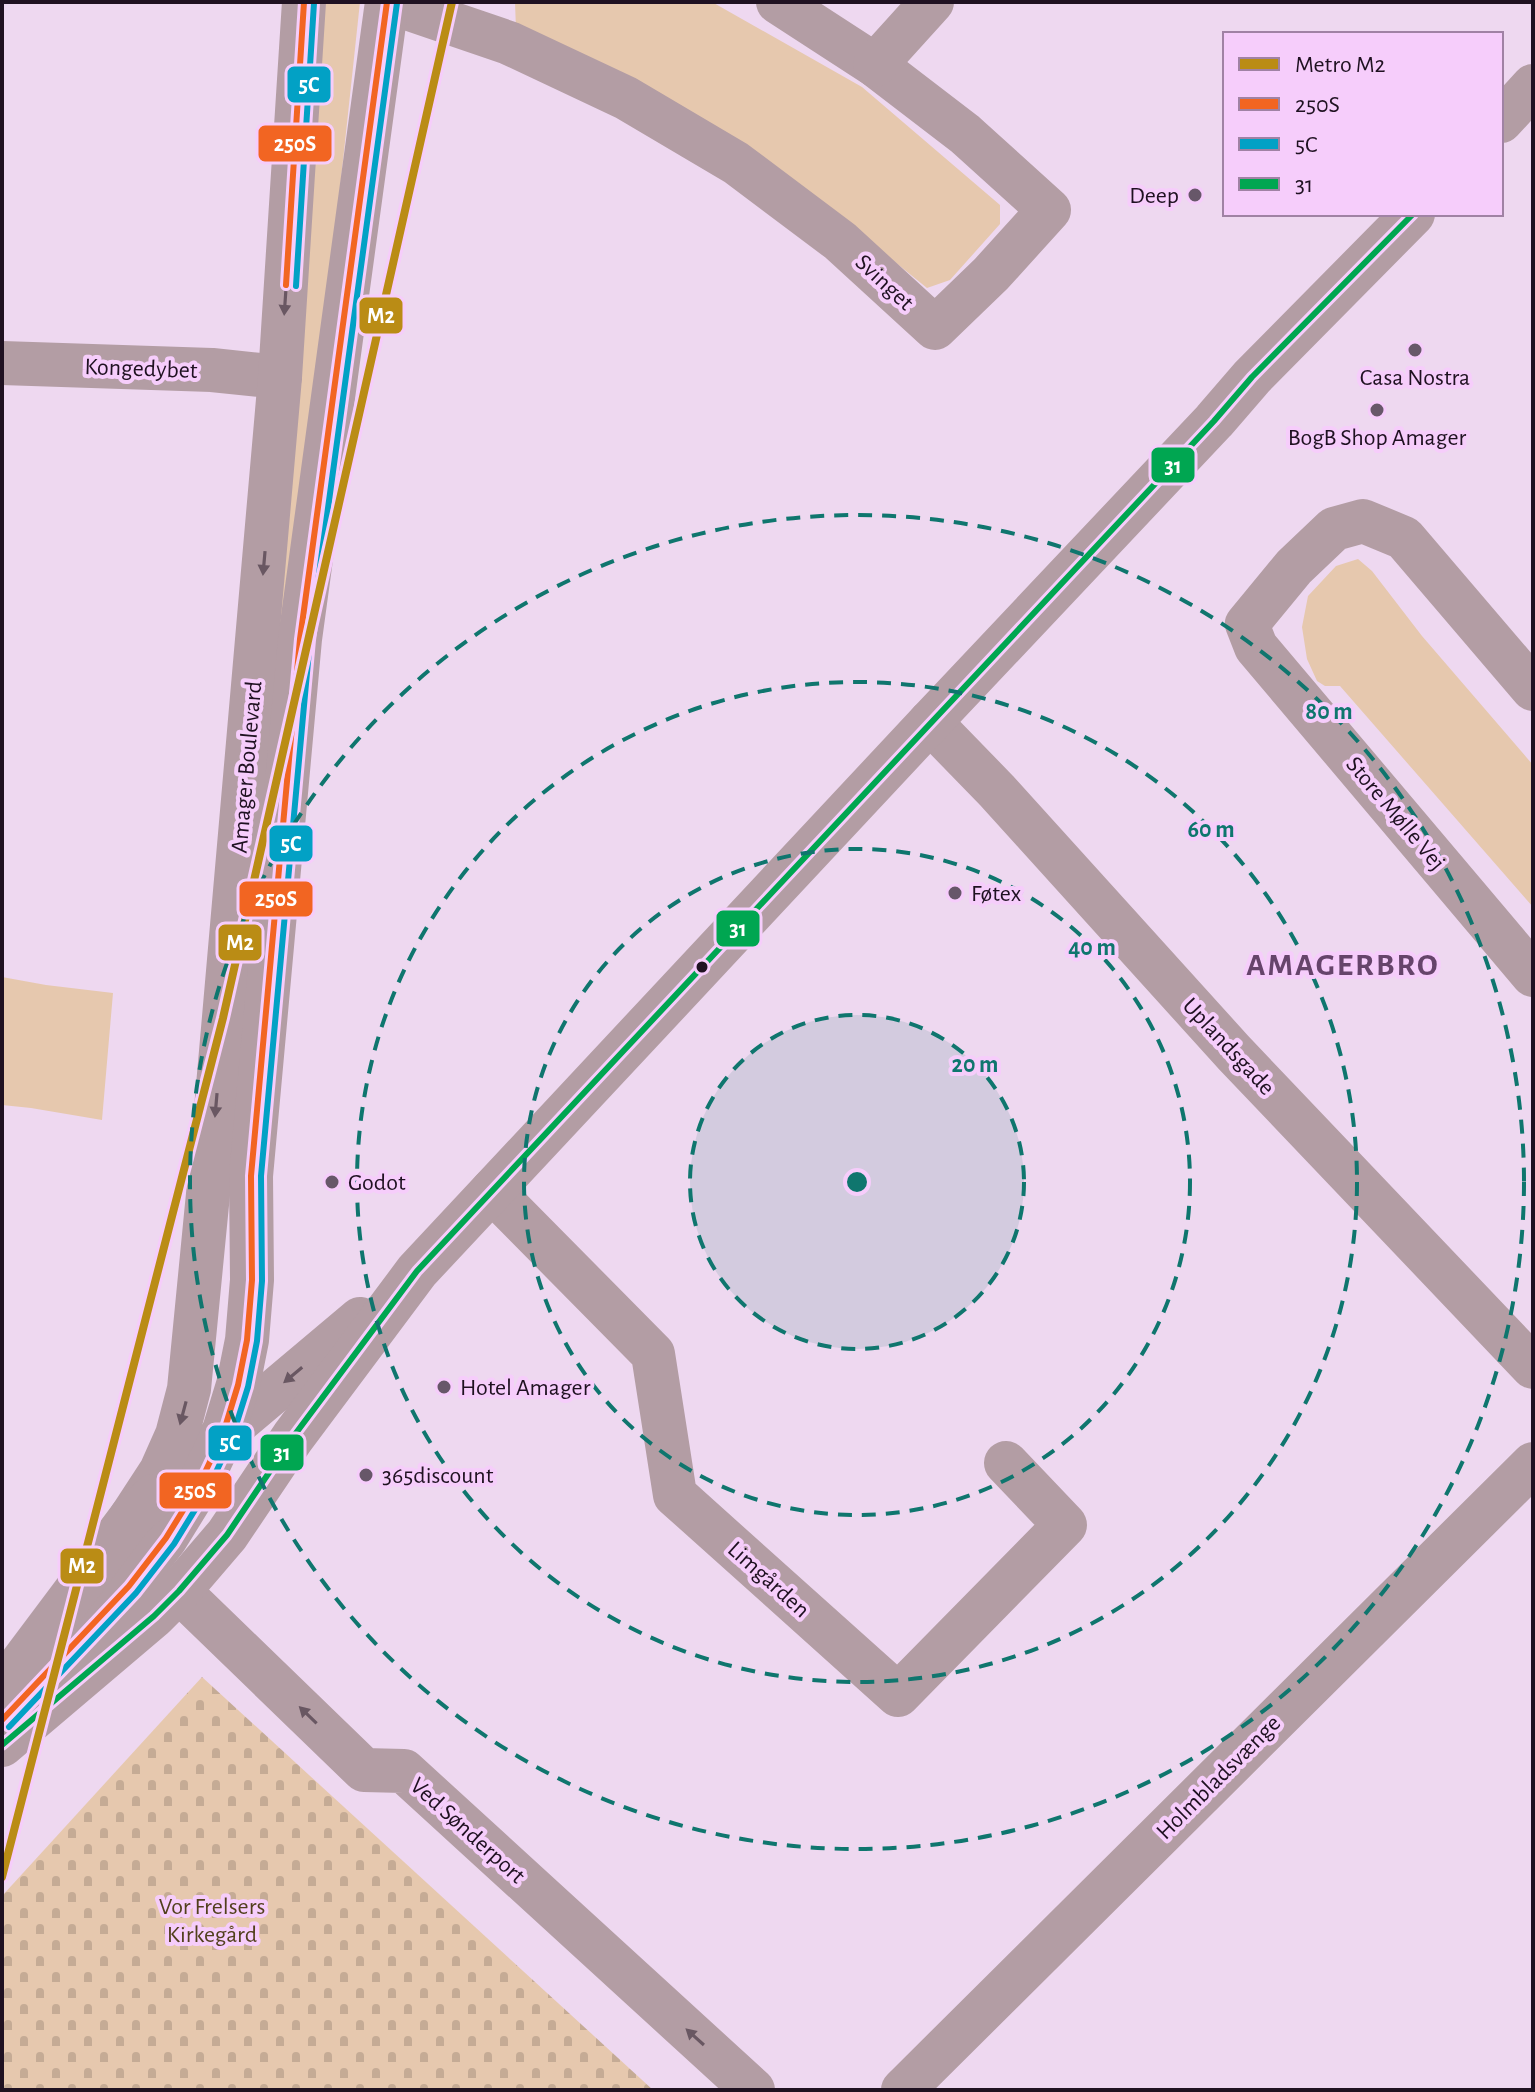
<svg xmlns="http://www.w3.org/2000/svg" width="1535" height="2092" font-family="'Alegreya Sans',sans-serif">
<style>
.green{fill:#e6c8ae}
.cemetery{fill:url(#cemetery-stones)}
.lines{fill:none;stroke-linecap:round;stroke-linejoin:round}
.minor{stroke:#b39da4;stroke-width:44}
.bus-1-casing{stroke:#f6cdfb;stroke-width:12}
.bus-2-casing{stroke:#f6cdfb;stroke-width:12}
.bus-3-casing{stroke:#f6cdfb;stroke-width:12}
.bus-1{stroke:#f26522;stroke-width:6}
.bus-2{stroke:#02a1c5;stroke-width:6}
.bus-3{stroke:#00a651;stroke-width:6}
.metro-1-casing{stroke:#f6cdfb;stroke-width:14}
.metro-1{stroke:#ba8c15;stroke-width:8}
.oneway{fill:#695762}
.ring{fill:none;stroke:#0f766e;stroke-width:4;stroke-dasharray:14 10}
.poi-dot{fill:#675769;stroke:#f6cdfb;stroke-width:3}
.bus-dot{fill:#1f1121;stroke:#f6cdfb;stroke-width:3}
.labels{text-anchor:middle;stroke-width:8;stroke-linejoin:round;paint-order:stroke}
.poi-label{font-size:24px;fill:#1f1121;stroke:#f6cdfb;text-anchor:start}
.street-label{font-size:24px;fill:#1f1121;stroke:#f6cdfb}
.park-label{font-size:24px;fill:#513f1c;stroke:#f6cdfb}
.district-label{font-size:32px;font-weight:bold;letter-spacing:2px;fill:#66446b;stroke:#f6cdfb}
.centre{fill:#0f766e;stroke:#f6cdfb;stroke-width:4}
.ring-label{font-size:24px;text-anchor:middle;font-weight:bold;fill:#0f766e;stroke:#f6cdfb;stroke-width:8;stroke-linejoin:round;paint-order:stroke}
.line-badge{stroke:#f6cdfb;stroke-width:3}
.badge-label{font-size:22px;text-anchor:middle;font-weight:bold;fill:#fff}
</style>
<defs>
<pattern id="cemetery-stones" width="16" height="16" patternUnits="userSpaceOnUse" patternTransform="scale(2)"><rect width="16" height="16" fill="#e6c8ae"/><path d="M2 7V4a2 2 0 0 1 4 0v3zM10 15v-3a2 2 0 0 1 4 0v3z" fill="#c5ab95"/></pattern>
</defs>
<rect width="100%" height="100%" fill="#eed8f0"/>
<g class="green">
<polygon points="325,2 360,2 319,384 239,958"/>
<polygon points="515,2 712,2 862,87 1000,205 1000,224 950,280 927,288 805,189 516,30"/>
<polygon points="1358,559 1372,571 1422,636 1533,765 1533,907 1340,686 1325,686 1317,681 1307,659 1302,627 1308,596 1336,566"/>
<polygon points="2,977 46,985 113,993 102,1120 31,1108 2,1105"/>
</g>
<polygon class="cemetery" points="202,1677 653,2090 2,2090 2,1896"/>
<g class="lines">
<g class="minor">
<polyline points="389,2 509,43 626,98 736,163 840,241 935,328 991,274 1049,210 965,134 875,65 778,2"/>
<polyline points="875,65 932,2"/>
<polyline points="1501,121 1533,86"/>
<polyline points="2,363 212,370 280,377"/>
<polyline points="1533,689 1404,538 1363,521 1334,529 1294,567 1247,624 1256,647 1533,975"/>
<polyline points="930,722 997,791 1234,1053 1533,1367"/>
<polyline points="492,1191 653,1354 675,1495 898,1695 1065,1525 1006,1463"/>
<polyline points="220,1437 360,1319"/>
<polyline points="131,1517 161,1471 177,1435 189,1389 213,1143 280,377 304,2"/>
<polyline points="179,1591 364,1770 404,1771 753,2090"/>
<polyline points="36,1684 129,1586 166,1538 200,1483 223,1434 238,1385 247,1340 252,1280 251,1176 300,639 387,2"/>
<polyline points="2,1689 131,1517 154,1496"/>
<polyline points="2,1745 154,1616 179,1591 227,1535 293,1437 417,1271 930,722 1214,421 1252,377 1413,214"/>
<polyline points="903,2090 1533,1464"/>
</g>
<g class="bus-1-casing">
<g id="bus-1">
<polyline points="286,285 304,2"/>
<polyline points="2,1720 129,1586 166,1538 200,1483 223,1434 238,1385 247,1340 252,1280 251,1176 300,639 387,2"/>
</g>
</g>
<g class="bus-2-casing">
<g id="bus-2">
<polyline points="296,286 314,3"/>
<polyline points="9,1727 136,1593 174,1544 209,1487 232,1438 248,1387 257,1341 262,1281 261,1176 310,640 397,3"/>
</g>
</g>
<g class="bus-3-casing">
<polyline id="bus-3" points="2,1745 154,1616 179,1591 227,1535 293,1437 417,1271 1214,421 1252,377 1413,214"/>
</g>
<use href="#bus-1" class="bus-1"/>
<use href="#bus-2" class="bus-2"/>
<use href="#bus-3" class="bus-3"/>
<g class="metro-1-casing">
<polyline id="metro-1" points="2,1877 223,1018 452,2"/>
</g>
<use href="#metro-1" class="metro-1"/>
</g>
<defs><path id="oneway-solid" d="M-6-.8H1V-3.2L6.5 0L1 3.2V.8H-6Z" transform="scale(2)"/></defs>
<g class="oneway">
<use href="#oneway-solid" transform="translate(285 303) rotate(94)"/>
<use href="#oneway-solid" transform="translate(264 563) rotate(95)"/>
<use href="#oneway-solid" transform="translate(216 1105) rotate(95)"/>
<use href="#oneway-solid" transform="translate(293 1375) rotate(140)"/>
<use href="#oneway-solid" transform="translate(183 1413) rotate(105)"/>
<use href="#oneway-solid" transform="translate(308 1715) rotate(-136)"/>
<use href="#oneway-solid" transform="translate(695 2037) rotate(-138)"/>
</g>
<circle cx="857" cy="1182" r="167" fill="#0f766e" fill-opacity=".12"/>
<g class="ring">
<circle cx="857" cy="1182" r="167"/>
<circle cx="857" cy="1182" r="333"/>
<circle cx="857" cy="1182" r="500"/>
<circle cx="857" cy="1182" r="667"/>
</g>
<g class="poi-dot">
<circle cx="1195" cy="195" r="8"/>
<circle cx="1415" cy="350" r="8"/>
<circle cx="1377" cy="410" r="8"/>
<circle cx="955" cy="893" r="8"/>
<circle cx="332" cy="1182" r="8"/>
<circle cx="444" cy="1387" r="8"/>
<circle cx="366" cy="1475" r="8"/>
</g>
<circle class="bus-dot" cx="702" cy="967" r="7"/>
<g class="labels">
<g class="poi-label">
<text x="1179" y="203" text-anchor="end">Deep</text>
<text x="1415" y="385" text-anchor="middle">Casa Nostra</text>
<text x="1377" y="445" text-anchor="middle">BogB Shop Amager</text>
<text x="971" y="901">Føtex</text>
<text x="348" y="1190">Godot</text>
<text x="460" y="1395">Hotel Amager</text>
<text x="382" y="1483">365discount</text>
</g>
<g class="street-label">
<text transform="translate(885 282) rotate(43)" y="8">Svinget</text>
<text transform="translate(141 368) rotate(2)" y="8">Kongedybet</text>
<text transform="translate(246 767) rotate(-85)" y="8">Amager Boulevard</text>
<text transform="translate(1396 813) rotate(50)" y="8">Store Mølle Vej</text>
<text transform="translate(1229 1046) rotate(47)" y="8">Uplandsgade</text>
<text transform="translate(769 1579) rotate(42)" y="8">Limgården</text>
<text transform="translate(1218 1777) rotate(-45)" y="8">Holmbladsvænge</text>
<text transform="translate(468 1830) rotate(42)" y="8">Ved Sønderport</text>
</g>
<g class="park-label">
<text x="212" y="1914">Vor Frelsers<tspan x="212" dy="28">Kirkegård</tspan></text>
</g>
<g class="district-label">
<text x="1343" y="975">AMAGERBRO</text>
</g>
</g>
<circle cx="857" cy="1182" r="12" class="centre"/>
<g class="ring-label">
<text x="1329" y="719">80 m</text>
<text x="1211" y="837">60 m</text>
<text x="1092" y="955">40 m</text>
<text x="975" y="1072">20 m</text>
</g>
<g class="line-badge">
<rect x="286" y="65" width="46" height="39" rx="8" fill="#02a1c5"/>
<rect x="257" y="124" width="76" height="39" rx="8" fill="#f26522"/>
<rect x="358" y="296" width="46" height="39" rx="8" fill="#ba8c15"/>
<rect x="1150" y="446" width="46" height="38" rx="8" fill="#00a651"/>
<rect x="268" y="824" width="46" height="39" rx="8" fill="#02a1c5"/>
<rect x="238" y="880" width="76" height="38" rx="8" fill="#f26522"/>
<rect x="715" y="909" width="46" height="39" rx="8" fill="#00a651"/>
<rect x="217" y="923" width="46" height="39" rx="8" fill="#ba8c15"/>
<rect x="207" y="1424" width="46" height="38" rx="8" fill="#02a1c5"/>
<rect x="259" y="1433" width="46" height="39" rx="8" fill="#00a651"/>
<rect x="158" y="1471" width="75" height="39" rx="8" fill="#f26522"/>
<rect x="59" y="1547" width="46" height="38" rx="8" fill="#ba8c15"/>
</g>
<g class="badge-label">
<text x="309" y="92">5C</text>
<text x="295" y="151">250S</text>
<text x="381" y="323">M2</text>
<text x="1173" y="473">31</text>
<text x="291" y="851">5C</text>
<text x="276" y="906">250S</text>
<text x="738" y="936">31</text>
<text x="240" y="950">M2</text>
<text x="230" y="1450">5C</text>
<text x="282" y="1460">31</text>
<text x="195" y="1498">250S</text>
<text x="82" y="1573">M2</text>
</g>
<rect width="1535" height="2092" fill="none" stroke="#1f1121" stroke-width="8"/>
<rect x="1223" y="32" width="280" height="184" fill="#f6cdfb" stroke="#a082a4" stroke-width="2"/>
<rect x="1239" y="58" width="40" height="12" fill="#ba8c15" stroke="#a082a4" stroke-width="2"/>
<text x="1295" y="72" font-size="24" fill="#1f1121">Metro M2</text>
<rect x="1239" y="98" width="40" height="12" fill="#f26522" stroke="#a082a4" stroke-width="2"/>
<text x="1295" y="112" font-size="24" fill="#1f1121">250S</text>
<rect x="1239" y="138" width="40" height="12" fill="#02a1c5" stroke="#a082a4" stroke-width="2"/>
<text x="1295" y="152" font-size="24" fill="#1f1121">5C</text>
<rect x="1239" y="178" width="40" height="12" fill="#00a651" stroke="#a082a4" stroke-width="2"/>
<text x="1295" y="192" font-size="24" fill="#1f1121">31</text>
</svg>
